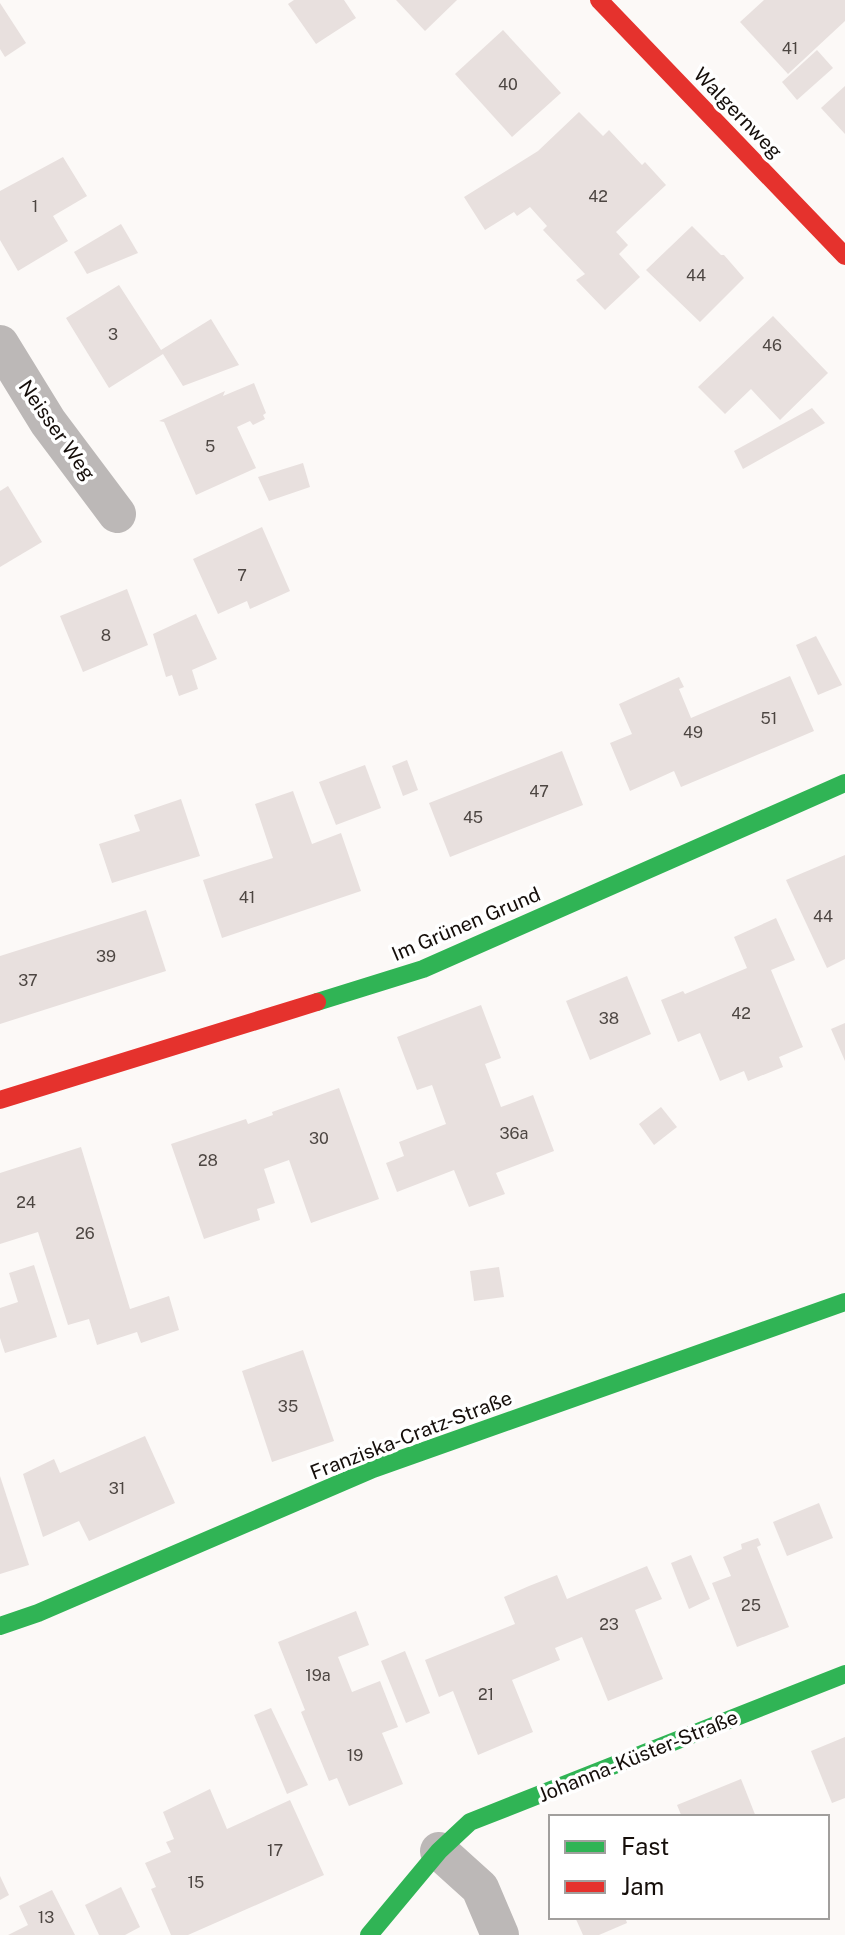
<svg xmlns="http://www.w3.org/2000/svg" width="845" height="1935" font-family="'Public Sans',sans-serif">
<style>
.building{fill:#e8e0de}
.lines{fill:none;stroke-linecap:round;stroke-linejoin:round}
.street{stroke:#bcb8b7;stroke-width:38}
.fast{stroke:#30b455;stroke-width:18}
.jam{stroke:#e5322d;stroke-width:18}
.labels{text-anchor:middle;stroke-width:7;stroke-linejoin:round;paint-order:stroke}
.number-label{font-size:16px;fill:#4d4642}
.street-label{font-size:20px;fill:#150e0a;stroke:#fff}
</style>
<rect width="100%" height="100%" fill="#fcf9f7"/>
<g class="building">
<polygon points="294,0 344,0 356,18 316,44 288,4"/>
<polygon points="396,0 457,0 425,31"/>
<polygon points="764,0 845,0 845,21 788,74 740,22"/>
<polygon points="0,3 26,43 5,57 0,49"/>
<polygon points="503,30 561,93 512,137 455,74"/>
<polygon points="817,50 833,68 797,100 782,82"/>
<polygon points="845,86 845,134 821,108"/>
<polygon points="579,112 603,136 609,130 642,165 645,162 666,185 616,232 628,245 619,254 640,277 605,310 576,280 585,274 543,230 547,226 530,207 517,216 514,212 485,230 464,197 538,151"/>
<polygon points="63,157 87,196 53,216 68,241 18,271 0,240 0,191"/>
<polygon points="121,224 138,253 87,274 74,252"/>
<polygon points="692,226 721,255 724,255 744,278 700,322 646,270"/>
<polygon points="119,285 161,350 211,319 239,365 183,386 163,354 109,388 66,318"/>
<polygon points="773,316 828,373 780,420 751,389 725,414 698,387"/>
<polygon points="254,383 266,413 263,415 265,419 253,425 250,421 237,427 256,468 196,495 164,422 159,421 225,391 223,396"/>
<polygon points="812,408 825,423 743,469 734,451"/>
<polygon points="303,463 310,487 269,501 258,477"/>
<polygon points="8,486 42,542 0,567 0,491"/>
<polygon points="262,527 290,591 250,609 247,601 218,614 193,559"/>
<polygon points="127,589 148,645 83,672 60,616"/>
<polygon points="196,614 217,659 192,670 198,689 179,696 172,675 166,677 153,634"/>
<polygon points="816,636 842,685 818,695 796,645"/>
<polygon points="790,676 814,731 681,787 674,771 630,791 610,743 632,734 619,704 679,677 684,687 679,689 691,718"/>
<polygon points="562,751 583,805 450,857 429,803"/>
<polygon points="407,760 418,790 403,796 392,766"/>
<polygon points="365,765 381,808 336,825 319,782"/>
<polygon points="293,791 312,844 341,833 361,891 222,938 203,880 273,858 255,804"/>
<polygon points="181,799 200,856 112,883 99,844 140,831 134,815"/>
<polygon points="845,855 845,959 827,968 786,880"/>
<polygon points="146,910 166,971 0,1024 0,956"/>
<polygon points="776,918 795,960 771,970 803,1047 779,1057 783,1067 748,1081 744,1071 720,1081 700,1033 678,1042 661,1000 683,991 685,994 747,968 734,937"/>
<polygon points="627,976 651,1034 590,1060 566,1001"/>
<polygon points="481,1005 501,1058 485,1064 501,1107 533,1095 554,1151 496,1173 505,1194 469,1207 454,1170 397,1192 386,1163 404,1156 399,1142 446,1124 432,1085 417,1090 397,1037"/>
<polygon points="845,1023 845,1061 831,1029"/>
<polygon points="339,1088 379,1199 311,1223 289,1160 264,1169 275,1203 257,1209 260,1220 204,1239 171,1144 246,1119 248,1124 273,1115 272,1112"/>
<polygon points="661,1107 677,1127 654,1145 639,1124"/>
<polygon points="81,1147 130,1309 169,1296 179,1330 141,1343 137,1332 97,1345 89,1319 68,1325 38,1232 0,1244 0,1173"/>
<polygon points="34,1265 57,1337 5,1353 0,1338 0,1308 18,1302 9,1273"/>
<polygon points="499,1267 504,1297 474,1301 470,1271"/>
<polygon points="303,1350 334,1441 272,1462 242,1371"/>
<polygon points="145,1436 175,1503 89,1541 79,1521 43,1537 23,1474 54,1459 60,1473"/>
<polygon points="0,1476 29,1565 0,1574"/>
<polygon points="819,1503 833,1538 787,1556 773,1522"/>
<polygon points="758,1538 761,1545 757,1547 789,1627 737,1647 712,1583 731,1576 723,1557 742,1549 741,1544"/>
<polygon points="691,1555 710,1599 689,1609 671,1563"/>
<polygon points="647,1566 662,1599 635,1610 663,1679 608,1701 582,1637 555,1648 560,1660 512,1680 533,1732 478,1755 453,1691 439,1697 425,1660 515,1624 504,1597 529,1586 557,1575 567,1599"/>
<polygon points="356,1611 369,1645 338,1657 352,1692 380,1681 398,1727 382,1733 403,1784 349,1806 337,1778 329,1781 301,1712 305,1710 278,1642"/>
<polygon points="405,1651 430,1713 406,1723 381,1661"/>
<polygon points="271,1708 308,1785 287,1794 254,1715"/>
<polygon points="845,1737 845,1798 832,1803 811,1751"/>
<polygon points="741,1779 756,1817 682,1817 677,1805"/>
<polygon points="210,1789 227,1829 290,1800 324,1875 188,1935 171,1935 151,1889 156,1887 145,1863 171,1852 166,1842 174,1839 163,1812"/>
<polygon points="0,1876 9,1895 0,1900"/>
<polygon points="121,1887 140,1927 125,1935 99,1935 85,1905"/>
<polygon points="52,1890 75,1935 8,1935 28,1925 19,1906"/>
<polygon points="575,1917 625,1917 627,1923 599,1935 583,1935"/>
</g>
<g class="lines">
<g class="street">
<polyline points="0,344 48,422 117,514"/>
<polyline points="439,1851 480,1888 500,1935"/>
</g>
<g class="fast">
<polyline points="317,1002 423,969 845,783"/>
<polyline points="0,1626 38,1613 373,1469 845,1302"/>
<polyline points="369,1935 439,1851 470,1822 845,1674"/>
</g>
<g class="jam">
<polyline points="599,0 845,256"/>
<polyline points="0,1100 317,1002"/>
</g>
</g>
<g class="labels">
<g class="number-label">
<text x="790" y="54">41</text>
<text x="508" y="90">40</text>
<text x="598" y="202">42</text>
<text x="35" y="212">1</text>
<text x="696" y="281">44</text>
<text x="113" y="340">3</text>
<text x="772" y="351">46</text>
<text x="210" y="452">5</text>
<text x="242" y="581">7</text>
<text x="106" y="641">8</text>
<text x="769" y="724">51</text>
<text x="693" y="738">49</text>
<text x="539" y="797">47</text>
<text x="473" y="823">45</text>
<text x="247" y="903">41</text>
<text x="823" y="922">44</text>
<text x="106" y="962">39</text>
<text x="28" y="986">37</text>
<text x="741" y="1019">42</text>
<text x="609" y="1024">38</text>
<text x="514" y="1139">36a</text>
<text x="319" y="1144">30</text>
<text x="208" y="1166">28</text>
<text x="26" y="1208">24</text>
<text x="85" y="1239">26</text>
<text x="288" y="1412">35</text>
<text x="117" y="1494">31</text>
<text x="751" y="1611">25</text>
<text x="609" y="1630">23</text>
<text x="318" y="1681">19a</text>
<text x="486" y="1700">21</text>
<text x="355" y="1761">19</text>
<text x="275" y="1856">17</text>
<text x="196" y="1888">15</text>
<text x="46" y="1923">13</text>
</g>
<g class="street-label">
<text transform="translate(738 113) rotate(46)" y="7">Walgernweg</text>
<text transform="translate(57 430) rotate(55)" y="7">Neisser Weg</text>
<text transform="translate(466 924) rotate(-23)" y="7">Im Grünen Grund</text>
<text transform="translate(411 1435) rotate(-21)" y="7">Franziska-Cratz-Straße</text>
<text transform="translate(638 1756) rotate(-22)" y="7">Johanna-Küster-Straße</text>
</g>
</g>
<rect x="549" y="1815" width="280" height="104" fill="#ffffff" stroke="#a19f9d" stroke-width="2"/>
<rect x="565" y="1841" width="40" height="12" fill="#30b455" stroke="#a19f9d" stroke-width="2"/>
<text x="621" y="1855" font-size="24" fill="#150e0a">Fast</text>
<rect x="565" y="1881" width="40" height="12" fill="#e5322d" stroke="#a19f9d" stroke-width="2"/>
<text x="621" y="1895" font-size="24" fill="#150e0a">Jam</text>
</svg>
